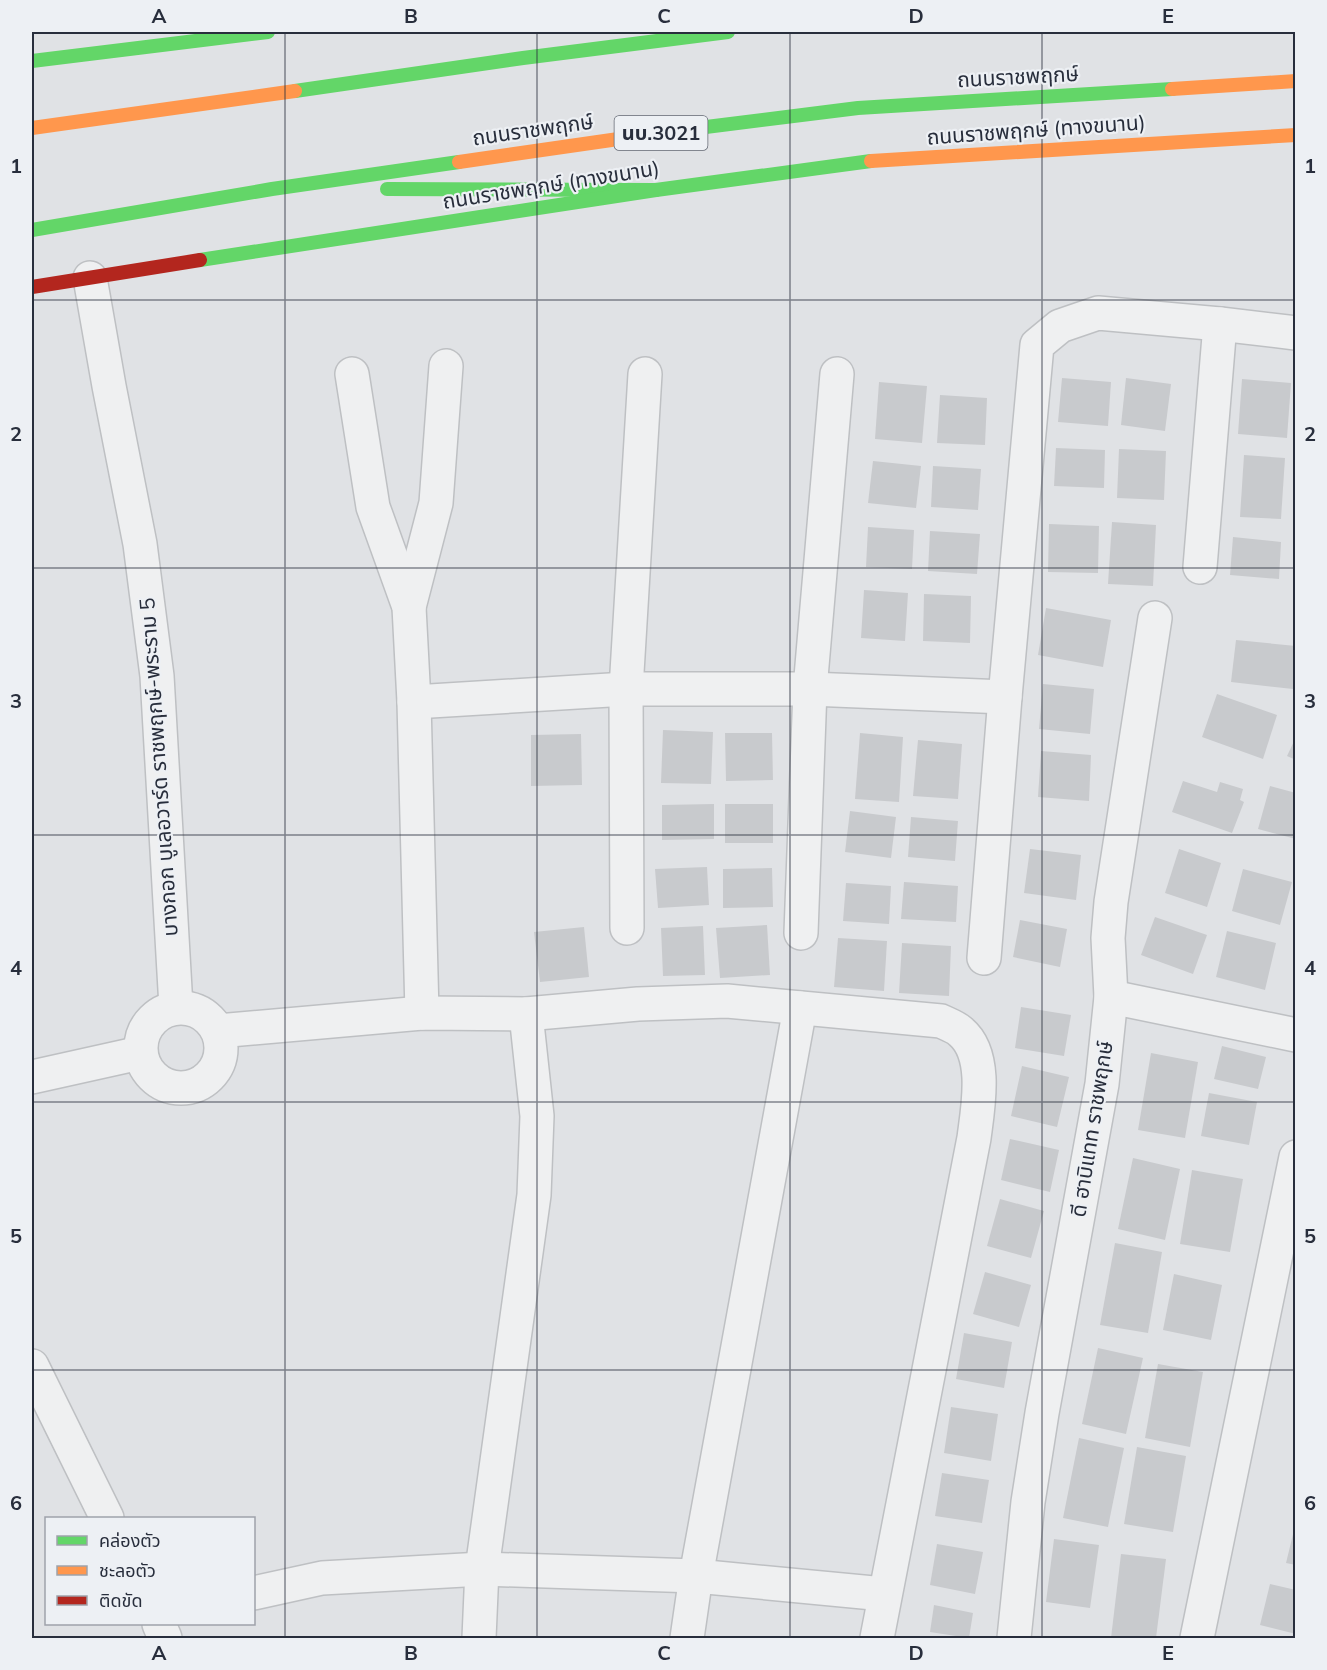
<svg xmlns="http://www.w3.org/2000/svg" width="1327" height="1670" font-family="Mulish,'Noto Sans Thai',sans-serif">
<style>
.building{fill:#c8cacd}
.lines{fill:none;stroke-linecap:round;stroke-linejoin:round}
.street-casing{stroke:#bec0c3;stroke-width:36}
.street{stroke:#eff0f1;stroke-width:33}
.fast{stroke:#63d668;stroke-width:14}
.slow{stroke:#ff974d;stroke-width:14}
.jam{stroke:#b3261e;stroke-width:14}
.grid{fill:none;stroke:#282e3c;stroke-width:1.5;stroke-opacity:0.55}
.labels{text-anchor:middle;stroke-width:4.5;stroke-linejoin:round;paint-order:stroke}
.shield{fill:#edf0f4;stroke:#636873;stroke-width:1.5}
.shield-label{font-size:20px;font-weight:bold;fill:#282e3c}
.street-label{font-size:21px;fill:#282e3c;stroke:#edf0f4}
.neatline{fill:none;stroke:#282e3c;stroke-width:2}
.grid-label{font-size:20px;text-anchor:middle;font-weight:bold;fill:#282e3c}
</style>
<rect width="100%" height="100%" fill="#e0e2e5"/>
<g class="building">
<polygon points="1062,378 1111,382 1108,426 1058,422"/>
<polygon points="1126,378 1171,384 1165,431 1121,425"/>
<polygon points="1242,379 1291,383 1287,438 1238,434"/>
<polygon points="879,382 927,386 922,443 875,439"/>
<polygon points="940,395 987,398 985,445 937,443"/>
<polygon points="1056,448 1105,450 1104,488 1054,486"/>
<polygon points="1119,449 1166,451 1164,500 1117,498"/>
<polygon points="1244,455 1285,458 1281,519 1240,517"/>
<polygon points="873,461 921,466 916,508 868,503"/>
<polygon points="933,466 981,469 978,510 931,507"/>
<polygon points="1112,522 1156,525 1153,586 1108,584"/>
<polygon points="1049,524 1099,526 1098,573 1048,572"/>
<polygon points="868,527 914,530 912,569 866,567"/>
<polygon points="930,531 980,534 977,574 928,571"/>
<polygon points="1233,537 1281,542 1279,579 1230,575"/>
<polygon points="864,590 908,593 905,641 861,638"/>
<polygon points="924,594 971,596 970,643 923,641"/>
<polygon points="1046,608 1111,620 1103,667 1038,655"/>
<polygon points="1236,640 1296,646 1293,689 1231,682"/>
<polygon points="1043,684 1094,689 1090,734 1039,729"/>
<polygon points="1217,694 1277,715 1263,759 1202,737"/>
<polygon points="663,730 713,732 711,784 661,783"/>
<polygon points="725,733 772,733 773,780 726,781"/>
<polygon points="860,733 903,737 899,802 855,799"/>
<polygon points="581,734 582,785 531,786 531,735"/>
<polygon points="1296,737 1296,760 1287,756"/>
<polygon points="918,740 962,744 958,799 913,796"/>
<polygon points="1041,751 1091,755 1089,801 1038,797"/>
<polygon points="1183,781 1217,792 1220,782 1243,789 1240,800 1244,802 1232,833 1172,812"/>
<polygon points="1270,786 1296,793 1296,839 1258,829"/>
<polygon points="714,804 714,839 662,840 662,805"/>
<rect x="725" y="804" width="48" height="39"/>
<polygon points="850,811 896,817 891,858 845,852"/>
<polygon points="911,817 958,821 955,861 908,857"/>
<polygon points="1030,849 1081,855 1076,900 1024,893"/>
<polygon points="1179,849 1221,863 1207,907 1165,893"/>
<polygon points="707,867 709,905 658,908 655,869"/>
<polygon points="772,868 773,907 723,908 723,869"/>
<polygon points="1243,869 1292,882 1280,925 1232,911"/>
<polygon points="904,882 958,886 956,922 901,919"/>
<polygon points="846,883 891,886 889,924 843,921"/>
<polygon points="1155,917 1207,935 1193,974 1141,955"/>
<polygon points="1020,920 1067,929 1060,967 1013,957"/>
<polygon points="767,925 770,975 720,978 716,928"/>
<polygon points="703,926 705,975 663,976 661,928"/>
<polygon points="584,927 589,977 540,982 534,932"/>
<polygon points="1227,931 1276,943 1265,990 1216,977"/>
<polygon points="838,938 887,941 884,991 834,987"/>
<polygon points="902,943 951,946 949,996 899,993"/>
<polygon points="1021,1007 1071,1015 1064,1056 1015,1048"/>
<polygon points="1222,1046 1266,1057 1258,1089 1214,1079"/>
<polygon points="1151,1053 1198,1062 1185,1138 1138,1130"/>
<polygon points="1022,1066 1069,1077 1057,1127 1011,1116"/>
<polygon points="1209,1093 1257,1102 1249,1145 1201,1136"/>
<polygon points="1010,1139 1059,1150 1050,1192 1001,1180"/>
<polygon points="1133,1158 1180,1169 1165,1240 1118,1229"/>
<polygon points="1192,1170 1243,1179 1230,1252 1180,1244"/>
<polygon points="1000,1199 1044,1211 1031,1258 987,1246"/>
<polygon points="1115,1243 1162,1252 1148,1333 1100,1325"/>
<polygon points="985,1272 1031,1285 1019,1327 973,1314"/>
<polygon points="1174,1274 1222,1285 1211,1340 1163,1330"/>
<polygon points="964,1333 1012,1342 1004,1388 956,1379"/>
<polygon points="1098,1348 1143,1358 1126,1434 1082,1424"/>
<polygon points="1158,1364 1203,1372 1190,1447 1145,1438"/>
<polygon points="951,1407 998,1414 991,1461 944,1453"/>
<polygon points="1079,1438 1124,1448 1108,1527 1063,1518"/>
<polygon points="1137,1447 1186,1456 1173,1532 1124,1524"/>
<polygon points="942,1473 989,1480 982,1523 935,1516"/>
<polygon points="1295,1526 1296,1526 1296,1565 1286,1563"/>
<polygon points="1054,1539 1099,1545 1090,1608 1046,1602"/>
<polygon points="937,1544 983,1552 975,1594 930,1585"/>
<polygon points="1121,1554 1166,1559 1156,1638 1111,1638"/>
<polygon points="1270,1584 1296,1590 1296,1634 1260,1625"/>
<polygon points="934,1605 973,1613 969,1638 930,1632"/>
</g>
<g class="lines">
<g class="street-casing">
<g id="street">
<polyline points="90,278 109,386 140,544 157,676 176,1007"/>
<polyline points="352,374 373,507 409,607 414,702 422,1013"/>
<polyline points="1200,567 1220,324"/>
<polyline points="409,607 436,503 446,366"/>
<polyline points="414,702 626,689 810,689 1005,697"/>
<polyline points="627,928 626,689 645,374"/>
<polyline points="801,933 810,689 837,374"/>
<polyline points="984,958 1005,697 1037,345 1060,326 1098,313 1220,324 1296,333"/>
<polyline points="1111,997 1296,1035"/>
<circle cx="181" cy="1048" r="40"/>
<path d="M218,1031L422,1013L526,1014L638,1004L727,1001L941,1021C947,1024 956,1027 961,1032C988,1055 978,1107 974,1138L877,1638"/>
<polyline points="32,1077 140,1053"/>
<polyline points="32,1366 107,1518"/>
<polyline points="254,1593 322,1578 482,1569 696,1576 884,1594"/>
<polyline points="159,1624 165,1638"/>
<polyline points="479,1638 482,1569 534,1195 537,1116 526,1014"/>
<polyline points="687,1638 696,1576 800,1008"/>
<polyline points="1014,1638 1028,1502 1042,1413 1102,1084 1111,997 1108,938 1111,902 1155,618"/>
<polyline points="1197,1638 1296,1157"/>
</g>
</g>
<use href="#street" class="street"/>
<g class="fast">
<polyline points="32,61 268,32"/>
<polyline points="295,91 523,58 728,32"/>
<polyline points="674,131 858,108 1172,89"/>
<polyline points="387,189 656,190"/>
<polyline points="32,230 272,189 459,162"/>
<polyline points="200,260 656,190 871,161"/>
</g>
<g class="slow">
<polyline points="1172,89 1296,81"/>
<polyline points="32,128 295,91"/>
<polyline points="871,161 1296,135"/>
<polyline points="459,162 674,131"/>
</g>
<polyline class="jam" points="32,287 200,260"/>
</g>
<path class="grid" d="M285,32V1638M537,32V1638M790,32V1638M1042,32V1638M32,300H1296M32,568H1296M32,835H1296M32,1102H1296M32,1370H1296"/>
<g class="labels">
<rect class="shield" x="614.5" y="116" width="93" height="34" rx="4.5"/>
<g class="shield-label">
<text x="661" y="140">นบ.3021</text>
</g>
<g class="street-label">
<text transform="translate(1018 77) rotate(-3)" y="7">ถนนราชพฤกษ์</text>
<text transform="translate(533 130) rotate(-8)" y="7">ถนนราชพฤกษ์</text>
<text transform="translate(1036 130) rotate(-4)" y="7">ถนนราชพฤกษ์ (ทางขนาน)</text>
<text transform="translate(551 185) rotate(-9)" y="7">ถนนราชพฤกษ์ (ทางขนาน)</text>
<text transform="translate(159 767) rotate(-94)" y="7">บางกอก บูเลอวาร์ด ราชพฤกษ์-พระราม 5</text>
<text transform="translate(1092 1129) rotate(-81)" y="7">ดี ฮาบิแทท ราชพฤกษ์</text>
</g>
</g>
<rect width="1327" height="1670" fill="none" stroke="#edf0f4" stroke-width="66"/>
<rect x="45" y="1517" width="210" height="108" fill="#edf0f4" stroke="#9ea2aa" stroke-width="1.5"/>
<rect x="57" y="1536" width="30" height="9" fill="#63d668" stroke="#9ea2aa" stroke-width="1.5"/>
<text x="99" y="1547" font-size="18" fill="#282e3c">คล่องตัว</text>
<rect x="57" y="1566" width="30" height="9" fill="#ff974d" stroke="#9ea2aa" stroke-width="1.5"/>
<text x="99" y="1577" font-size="18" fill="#282e3c">ชะลอตัว</text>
<rect x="57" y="1596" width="30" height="9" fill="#b3261e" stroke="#9ea2aa" stroke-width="1.5"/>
<text x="99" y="1607" font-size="18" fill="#282e3c">ติดขัด</text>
<rect x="33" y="33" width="1261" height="1604" class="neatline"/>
<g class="grid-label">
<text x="159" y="23">A</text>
<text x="411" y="23">B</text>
<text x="664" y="23">C</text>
<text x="916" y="23">D</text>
<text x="1168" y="23">E</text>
<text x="16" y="173">1</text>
<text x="1310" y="173">1</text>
<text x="16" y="441">2</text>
<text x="1310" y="441">2</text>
<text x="16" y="708">3</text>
<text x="1310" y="708">3</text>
<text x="16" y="975">4</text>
<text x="1310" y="975">4</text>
<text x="16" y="1243">5</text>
<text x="1310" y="1243">5</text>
<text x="16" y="1510">6</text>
<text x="1310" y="1510">6</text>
<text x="159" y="1660">A</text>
<text x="411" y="1660">B</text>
<text x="664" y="1660">C</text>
<text x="916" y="1660">D</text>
<text x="1168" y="1660">E</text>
</g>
</svg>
